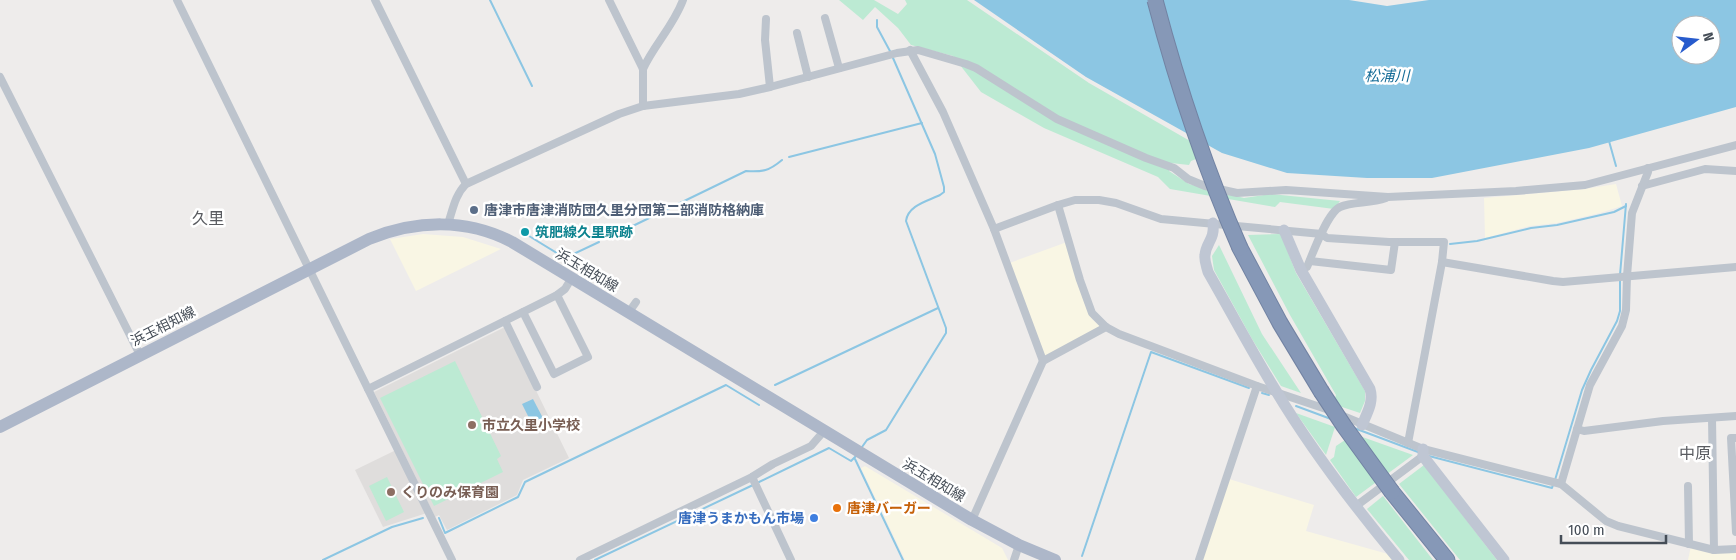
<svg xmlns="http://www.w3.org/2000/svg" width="1736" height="560" font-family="'Fira Sans Condensed','Noto Sans JP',sans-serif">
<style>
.commercial{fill:#f9f6e4}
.education{fill:#dfdddc}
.green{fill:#bcead3}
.water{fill:#8cc6e3;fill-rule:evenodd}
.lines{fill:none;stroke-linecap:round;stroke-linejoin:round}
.stream{stroke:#8cc6e3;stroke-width:2}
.highway-casing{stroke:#7283a3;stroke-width:17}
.street{stroke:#bdc4cd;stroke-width:8}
.secondary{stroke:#bfc6d3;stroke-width:11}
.primary{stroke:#adb7c9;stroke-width:12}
.highway{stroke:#8698b7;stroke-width:15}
.highway-bridge-casing{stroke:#7283a3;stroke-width:17;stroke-linecap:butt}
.highway-bridge{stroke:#8698b7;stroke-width:15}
.service-dot{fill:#5c6f8a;stroke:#fff;stroke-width:2}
.culture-dot{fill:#0f9aa8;stroke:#fff;stroke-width:2}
.education-dot{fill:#8d6e63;stroke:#fff;stroke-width:2}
.food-dot{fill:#e8710a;stroke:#fff;stroke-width:2}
.shop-dot{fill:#3f7fe0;stroke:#fff;stroke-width:2}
.labels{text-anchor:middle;stroke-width:5;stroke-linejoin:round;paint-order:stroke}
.service-label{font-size:14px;font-weight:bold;fill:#4e5e75;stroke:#fff;text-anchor:start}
.culture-label{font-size:14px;font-weight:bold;fill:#0d838f;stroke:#fff;text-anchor:start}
.street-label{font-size:14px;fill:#454d57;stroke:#fff}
.education-label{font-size:14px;font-weight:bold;fill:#785e54;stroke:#fff;text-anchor:start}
.food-label{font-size:14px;font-weight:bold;fill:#c56008;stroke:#fff;text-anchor:start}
.shop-label{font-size:14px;font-weight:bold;fill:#366cbe;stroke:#fff;text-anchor:end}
.water-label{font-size:15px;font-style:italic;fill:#176d98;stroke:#fff}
.quarter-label{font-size:16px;fill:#595b60;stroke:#fff}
</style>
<rect width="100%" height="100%" fill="#eeeceb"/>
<g class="commercial">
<polygon points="1616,184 1622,206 1600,213 1557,223 1530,226 1485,238 1484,198 1584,189"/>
<polygon points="423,234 463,237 501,249 416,291 390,239"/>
<polygon points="1067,242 1084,302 1092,319 1105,331 1046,362 1004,265"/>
<polygon points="865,466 1002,548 1008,560 905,560 861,468"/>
<polygon points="1229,479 1314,505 1306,531 1388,554 1393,560 1202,560"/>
<polygon points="1691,546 1736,552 1736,560 1688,560"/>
</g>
<g class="education">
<polygon points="505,327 569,458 523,480 517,495 447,530 439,515 435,517 374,392"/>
<polygon points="396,450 427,513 383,527 355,470"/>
</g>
<g class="green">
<polygon points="839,0 874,0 898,14 907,4 905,0 967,0 1089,83 1211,153 1191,161 1189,165 1171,163 1169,171 1189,184 1244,198 1271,194 1340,201 1334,209 1280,202 1275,207 1170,189 1158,177 1044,128 981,92 953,56 911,45 898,28 875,7 863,20"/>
<polygon points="1281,234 1296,273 1365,391 1365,401 1360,413 1333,404 1336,395 1290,315 1248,235"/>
<polygon points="1219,245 1262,334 1301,393 1281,386 1252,339 1214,270 1212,256"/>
<polygon points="455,361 501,456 497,459 503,472 434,506 380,398"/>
<polygon points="1296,413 1335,427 1326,455"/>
<polygon points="1354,434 1413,455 1356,497 1330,460 1334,457 1336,446"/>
<polygon points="1424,465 1497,560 1460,560 1399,484"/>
<polygon points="387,477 404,512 386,521 369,486"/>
<polygon points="1383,496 1433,560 1409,560 1367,509"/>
</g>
<g class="water">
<path d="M974,0H1349L1387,6L1429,0H1736V107L1589,148L1432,178H1367L1287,173L1222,153L1086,77ZM1681,25H1711V55H1681Z"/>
<polygon points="533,399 545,422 534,428 522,404"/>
</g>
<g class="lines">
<g class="stream">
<polyline points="490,0 532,86"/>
<polyline points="877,20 877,27 891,53"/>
<polyline points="1609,141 1616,166"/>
<polyline points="789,157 922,123"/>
<polyline points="529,236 565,258 599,242"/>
<path d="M608,238L746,171C763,172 769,171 782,160"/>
<polyline points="1450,244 1477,241 1531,228 1557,225 1614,212 1626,206"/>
<polyline points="1620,275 1626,204"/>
<polyline points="775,385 938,308"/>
<polyline points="1262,393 1269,395"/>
<polyline points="1296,406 1331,419"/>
<polyline points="1354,428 1418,452"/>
<path d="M862,447L867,440L886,430L946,333V328L906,221C908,205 928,201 940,195L944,192V187L935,154L893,58"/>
<polyline points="1429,456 1552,488 1553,485"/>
<polyline points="855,459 903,560"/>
<polyline points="1555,480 1582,390 1591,370 1617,321 1620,311 1620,280"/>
<polyline points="757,483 829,448 851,461 857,455"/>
<polyline points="439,518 445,533 518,497 525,482 726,385 759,405"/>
<polyline points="1082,556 1151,352 1249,388"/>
<polyline points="323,560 392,527 423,518"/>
<polyline points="595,560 753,485"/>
</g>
<g class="highway-casing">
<g id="highway">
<polyline points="1240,248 1280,323 1321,391"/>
<polyline points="1392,492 1447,560"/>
</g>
</g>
<g class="street">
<polyline points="177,0 452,560"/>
<polyline points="375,0 466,184"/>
<polyline points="609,0 643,69 643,106"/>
<polyline points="825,18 839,68"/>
<polyline points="766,19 765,40 770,87"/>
<polyline points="797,33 808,77"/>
<polyline points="910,50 943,112 994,229 1043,361"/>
<path d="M643,69C654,45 674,25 683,0"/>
<polyline points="0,77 140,355"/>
<polyline points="1642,186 1705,169 1736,171"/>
<polyline points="1058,205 1080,280 1092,313 1106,327 1119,334 1257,386 1326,409 1423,449 1561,484 1606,521 1618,526 1714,550 1736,549"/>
<path d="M448,224C453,209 455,195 466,184L619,114L643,106L739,94L770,87L897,53L918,50L966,64L976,68L1057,119L1146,158L1174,168L1188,179L1205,186L1237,193L1286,190L1388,197L1516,191L1585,185L1736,145"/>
<polyline points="994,229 1058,205 1075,200 1099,200 1116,203 1161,219 1322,234 1327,238 1389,242 1444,242 1442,262 1408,443"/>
<polyline points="1310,261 1391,270 1395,242"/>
<polyline points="1442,262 1553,281 1563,282 1736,267"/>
<path d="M1301,270L1307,267C1313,253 1327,213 1340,207C1353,201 1370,204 1386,198"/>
<polyline points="523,312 554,374 588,357 557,295"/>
<polyline points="629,312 636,302"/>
<polyline points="505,321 537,387"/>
<polyline points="368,389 557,295 565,289 571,279"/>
<polyline points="1712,418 1714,550"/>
<polyline points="1577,429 1584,431 1663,421 1736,416"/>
<polyline points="1736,438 1731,438 1736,532"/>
<polyline points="752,477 791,560"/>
<polyline points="1561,484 1590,385 1622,326 1626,310 1627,276 1632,213 1648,172 1648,168"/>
<polyline points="1688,486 1689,544"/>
<polyline points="1356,506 1423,456"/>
<polyline points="972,520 1043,361 1106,327"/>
<polyline points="580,560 752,477 773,464 811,446 824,431"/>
<polyline points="1014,560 1019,545"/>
<polyline points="1199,560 1257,386"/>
</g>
<g class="secondary">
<path d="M1213,223C1215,240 1206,242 1205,255C1204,261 1207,267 1208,272C1231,312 1252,352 1276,391C1312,451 1355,507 1399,560"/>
<path d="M1284,230L1301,270L1370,389C1374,402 1367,413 1362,425"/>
<polyline points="1423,449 1423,456 1504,560"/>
</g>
<path class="primary" d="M0,427L369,239C416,220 466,218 512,242L972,520L1019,545L1055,560"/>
<use href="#highway" class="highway"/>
<g class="highway-bridge-casing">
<g id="highway-bridge">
<path d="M1155,0C1178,87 1204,166 1240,248"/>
<polyline points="1321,391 1344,426 1392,492"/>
</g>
</g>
<use href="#highway-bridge" class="highway-bridge"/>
</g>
<circle class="service-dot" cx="474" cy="210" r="5"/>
<circle class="culture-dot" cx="525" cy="232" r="5"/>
<g class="education-dot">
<circle cx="472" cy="425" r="5"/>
<circle cx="391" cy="492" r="5"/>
</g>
<circle class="food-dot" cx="837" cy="508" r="5"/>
<circle class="shop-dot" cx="814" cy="518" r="5"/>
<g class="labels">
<g class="service-label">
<text x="484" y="215">唐津市唐津消防団久里分団第二部消防格納庫</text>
</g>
<g class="culture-label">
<text x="535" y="237">筑肥線久里駅跡</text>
</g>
<g class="street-label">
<text transform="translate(587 270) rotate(31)" y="5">浜玉相知線</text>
<text transform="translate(163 326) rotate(-27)" y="5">浜玉相知線</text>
<text transform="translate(934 480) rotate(31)" y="5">浜玉相知線</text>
</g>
<g class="education-label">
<text x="482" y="430">市立久里小学校</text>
<text x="401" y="497">くりのみ保育園</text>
</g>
<g class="food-label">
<text x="847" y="513">唐津バーガー</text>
</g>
<g class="shop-label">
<text x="804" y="523">唐津うまかもん市場</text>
</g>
<g class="water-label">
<text x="1387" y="81">松浦川</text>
</g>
<g class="quarter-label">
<text x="208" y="224">久里</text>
<text x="1695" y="459">中原</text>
</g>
</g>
<g transform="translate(1696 40) rotate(75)"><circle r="24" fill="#ffffff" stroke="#b5b8bc"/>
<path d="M0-4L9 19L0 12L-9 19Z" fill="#275bcd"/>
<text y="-8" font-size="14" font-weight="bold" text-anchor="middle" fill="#454d57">N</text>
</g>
<path d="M1561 535v8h105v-8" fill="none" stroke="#454d57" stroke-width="2.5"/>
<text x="1568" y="535" font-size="15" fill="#454d57" stroke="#ffffff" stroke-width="4" paint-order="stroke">100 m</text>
</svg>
